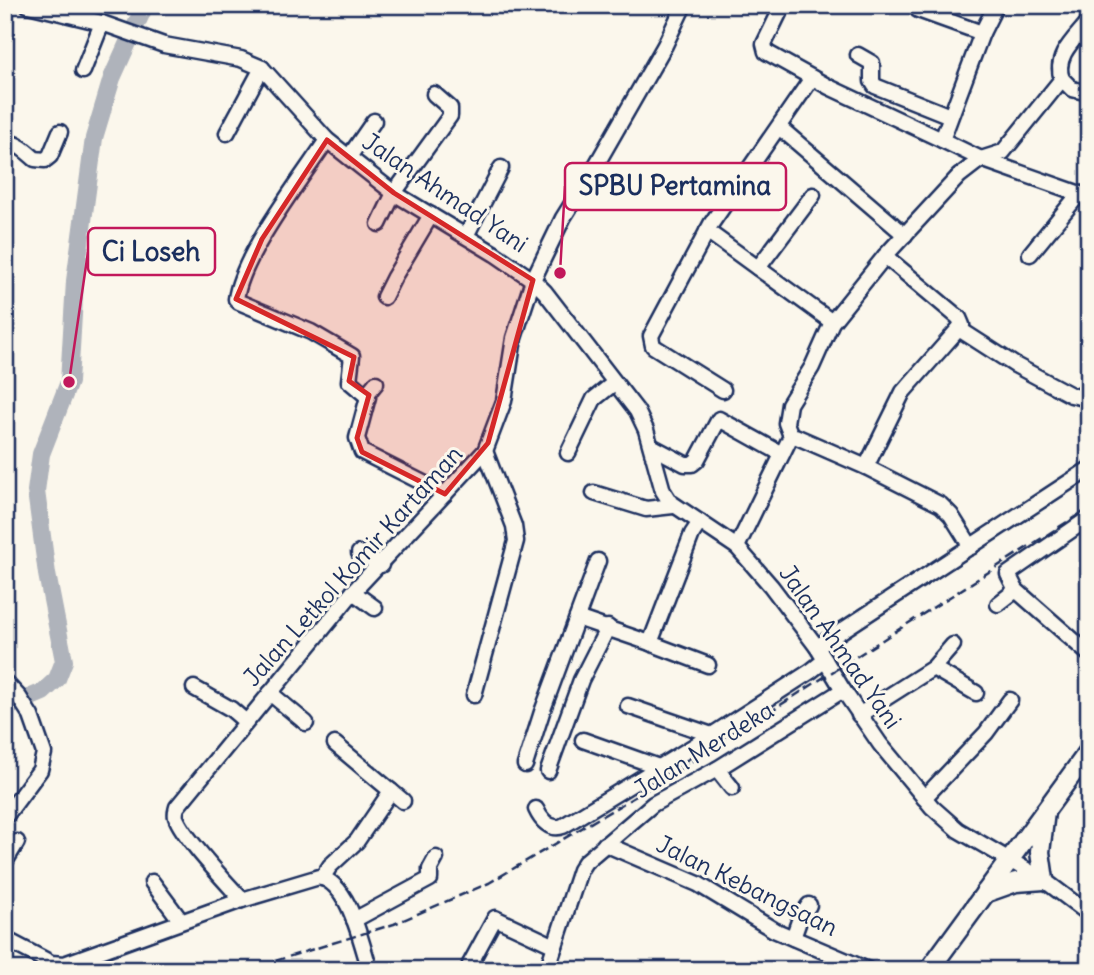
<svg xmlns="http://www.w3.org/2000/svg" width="1094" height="975" font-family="Delius,sans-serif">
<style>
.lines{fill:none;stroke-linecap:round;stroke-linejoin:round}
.river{stroke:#afb3bb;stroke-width:18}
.minor-casing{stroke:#1b2f5e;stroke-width:19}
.major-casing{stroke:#1b2f5e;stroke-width:23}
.minor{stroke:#fbf7ec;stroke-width:14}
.major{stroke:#fbf7ec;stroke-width:18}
.rail{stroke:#1b2f5e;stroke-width:2.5;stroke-dasharray:10 5;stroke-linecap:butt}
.marked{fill:#d62828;fill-opacity:0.2;stroke:#d62828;stroke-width:5;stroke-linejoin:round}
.labels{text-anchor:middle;stroke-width:6;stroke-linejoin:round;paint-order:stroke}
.street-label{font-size:24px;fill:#1b2f5e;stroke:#fbf7ec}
.leader{fill:none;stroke:#c2185b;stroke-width:2.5}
.callout-dot{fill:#c2185b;stroke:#fbf7ec;stroke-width:2.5}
.callout{fill:#fbf7ec;stroke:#c2185b;stroke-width:2.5}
.callout-label{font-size:26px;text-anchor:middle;font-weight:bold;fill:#1b2f5e}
</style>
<rect width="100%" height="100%" fill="#fbf7ec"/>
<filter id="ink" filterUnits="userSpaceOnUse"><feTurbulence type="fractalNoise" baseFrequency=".0143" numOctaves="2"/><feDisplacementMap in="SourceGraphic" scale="14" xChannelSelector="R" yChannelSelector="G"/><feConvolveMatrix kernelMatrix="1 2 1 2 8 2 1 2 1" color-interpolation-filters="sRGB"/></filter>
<g filter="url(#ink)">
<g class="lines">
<polyline class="river" points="5,708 43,692 57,679 64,661 47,574 36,491 41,454 69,382 75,281 94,138 112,78 145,5"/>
<g class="minor-casing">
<g id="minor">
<polyline points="28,5 102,23 164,45 241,59 262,68 327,140 394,193 495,254 533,280 545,292 637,411 646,430 663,491 670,502 737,547 771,586 817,647 843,690 880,744 932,807 958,830 1044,880 1089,914"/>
<polyline points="783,5 764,44 766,52 829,87 942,140"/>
<polyline points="916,5 918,10 982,33"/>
<polyline points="996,5 982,33 942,140 981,159 1089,197"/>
<polyline points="858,55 872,63 872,81 875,86 950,116"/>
<polyline points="83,71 102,23"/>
<path d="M1062,79C1053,56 1076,38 1089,21"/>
<polyline points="779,127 905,235"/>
<polyline points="227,133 262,68"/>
<path d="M327,140C301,179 242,255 236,299L239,302L311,332L352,356L349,381L368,397L357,438L362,452L445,494"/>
<path d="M5,142C17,142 27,152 35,159L45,160L50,156L60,132"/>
<polyline points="349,157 374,121"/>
<polyline points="379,224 394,193 450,116 450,108 434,94"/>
<polyline points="707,231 832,322"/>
<polyline points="466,236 501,168"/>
<polyline points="1030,254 1079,194"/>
<polyline points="758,268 813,195"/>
<polyline points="384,297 394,277 431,215"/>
<polyline points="959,329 1015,365 1071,395 1080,397 1089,393"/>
<polyline points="723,390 653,346 651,336 711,224 812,78"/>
<polyline points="367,394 376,383"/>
<polyline points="791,436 795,436 866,467 941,505 951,515 971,547"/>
<polyline points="651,446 685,464 692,464 697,460 719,419 782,454"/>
<polyline points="568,453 594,399 614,383"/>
<polyline points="866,467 903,392 962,325 959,318 885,256"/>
<polyline points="594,493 646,509 673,506"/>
<polyline points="737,547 791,436 786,423 789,404 812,367 832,322 885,256 959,176 981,159 1003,152 1062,79 1072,89 1089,93"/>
<polyline points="359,553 381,565"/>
<polyline points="1016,590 1008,574 1089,518"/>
<polyline points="353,592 375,608"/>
<polyline points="998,604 1016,590 1089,654"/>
<polyline points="577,618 650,643 692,534 700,522"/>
<polyline points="650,643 708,665"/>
<polyline points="817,647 1089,469"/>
<polyline points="933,668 976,693"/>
<polyline points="5,682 19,697 31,716 44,753 40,770 5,817"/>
<polyline points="194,688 231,709 246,722"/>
<polyline points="270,693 306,723"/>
<polyline points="474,695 516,541 514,526 485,451"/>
<polyline points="628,706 712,735 811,671 825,660"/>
<polyline points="859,715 933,668 953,645"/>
<polyline points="583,740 659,767"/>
<polyline points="525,765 542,712 598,561"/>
<polyline points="717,769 732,788"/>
<polyline points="548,771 581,680 608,627"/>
<polyline points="391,791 403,801"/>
<polyline points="924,798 986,733 1010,700"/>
<path d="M536,809C541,820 550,831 563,826L712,735"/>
<polyline points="605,844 698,884 774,930 868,970"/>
<polyline points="5,862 17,842"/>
<polyline points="322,878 330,866 357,841 391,791 335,744"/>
<polyline points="152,882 181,921"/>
<path d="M242,900C227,883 182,836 176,817C175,813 176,811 177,807L353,592L485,451L504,401L514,338L533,280L563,218L595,167L665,45L684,5"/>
<polyline points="354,920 430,879 430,869 436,858"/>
<polyline points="793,938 800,918 809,905"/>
<path d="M5,939L51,963L64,964L242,900L319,877C350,883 361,944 370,970"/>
<polyline points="470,964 495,918 555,946"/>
<polyline points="547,970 580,870 585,862 653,804 717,769 843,690"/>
</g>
</g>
<g class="major-casing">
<g id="major">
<polyline points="985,893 1016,882 1044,880 1040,852 1045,812"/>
<polyline points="929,970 1089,751"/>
</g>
</g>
<use href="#minor" class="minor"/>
<use href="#major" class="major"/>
<polyline class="rail" points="246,970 394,924 489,883 663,780 1089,508"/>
</g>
</g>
<path class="marked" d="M327,140L394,193L533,280L488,443L445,494L362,452L357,438L369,395L349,381L354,357L236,299L262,239Z"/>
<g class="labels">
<g class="street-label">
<text transform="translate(445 193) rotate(34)" y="8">Jalan Ahmad Yani</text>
<text transform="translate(353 566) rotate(-48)" y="8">Jalan Letkol Komir Kartaman</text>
<text transform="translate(840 647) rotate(55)" y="8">Jalan Ahmad Yani</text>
<text transform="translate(704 750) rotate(-32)" y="8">Jalan Merdeka</text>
<text transform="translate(747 886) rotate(26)" y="8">Jalan Kebangsaan</text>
</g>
</g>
<path class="leader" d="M560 273L565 186M69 382L88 252"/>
<g class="callout-dot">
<circle cx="560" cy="273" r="7"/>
<circle cx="69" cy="382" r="7"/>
</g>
<g class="callout">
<rect x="565" y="163" width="221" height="47" rx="7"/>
<rect x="88" y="228" width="127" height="47" rx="7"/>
</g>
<g class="callout-label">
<text x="675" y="195">SPBU Pertamina</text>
<text x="151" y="261">Ci Loseh</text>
</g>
<rect width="1094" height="975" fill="none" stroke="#fbf7ec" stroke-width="28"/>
<rect x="14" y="14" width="1066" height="947" fill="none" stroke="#1b2f5e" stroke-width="2.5" filter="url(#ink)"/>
</svg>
